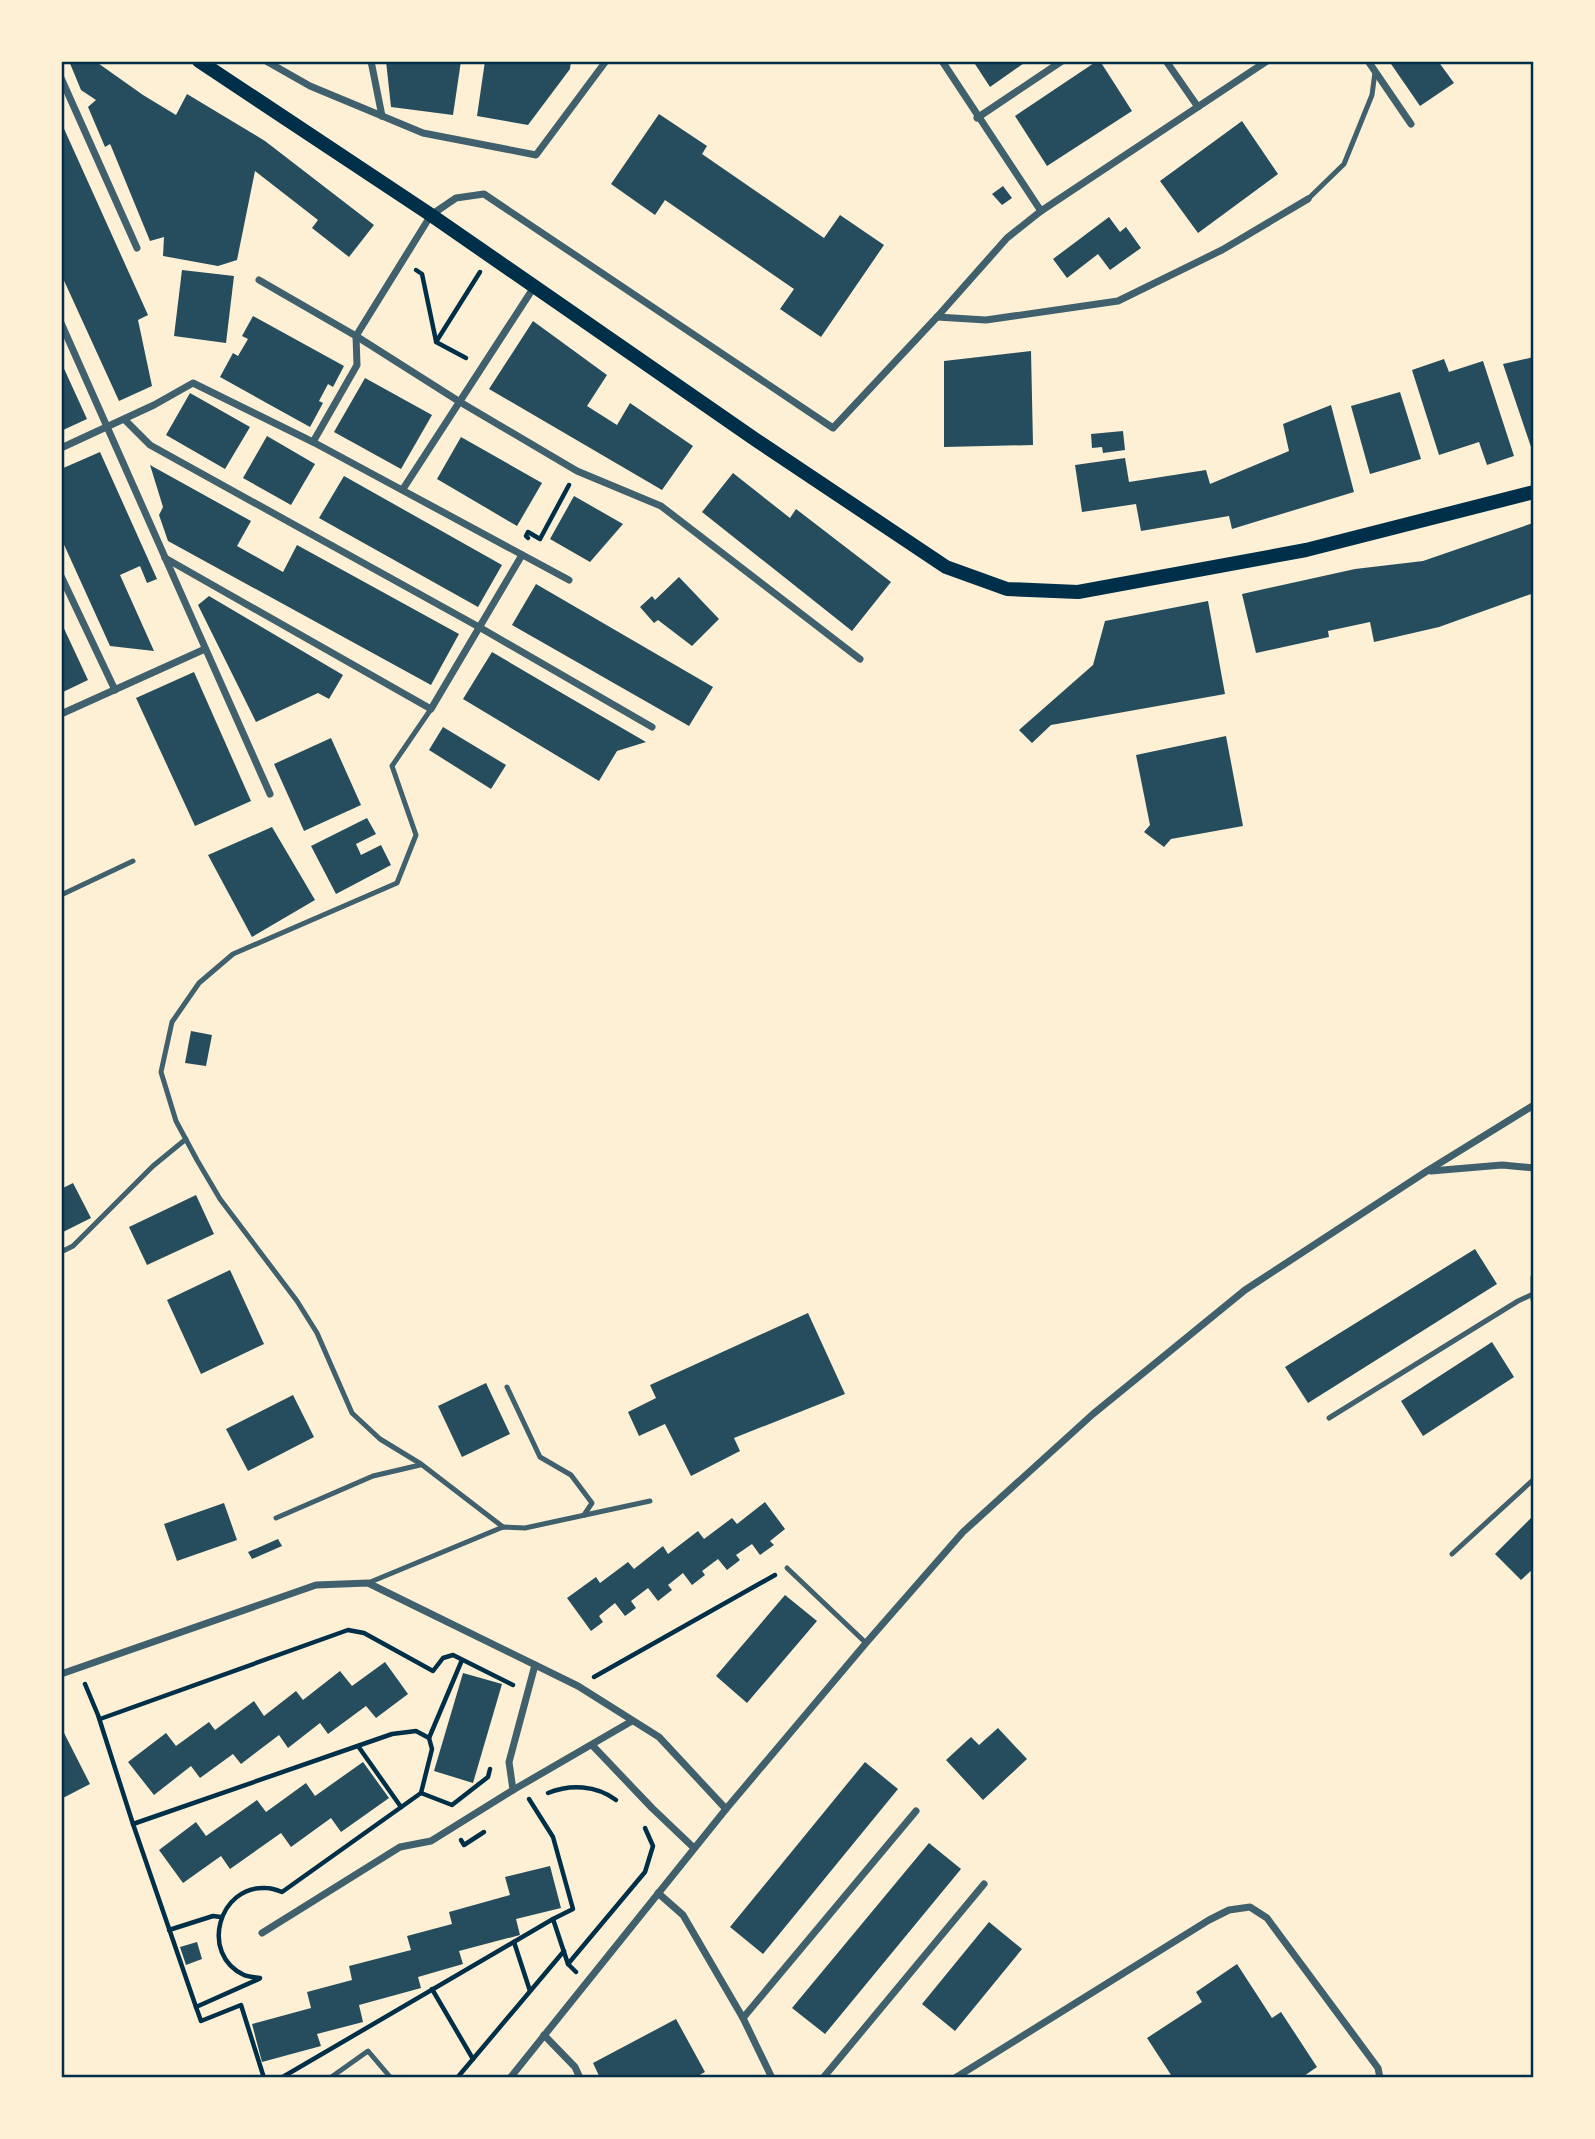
<svg xmlns="http://www.w3.org/2000/svg" width="1595" height="2139" font-family="Figtree,sans-serif">
<style>
.building{fill:#264d5e}
.lines{fill:none;stroke-linecap:round;stroke-linejoin:round}
.path{stroke:#003049;stroke-width:4.5}
.service{stroke:#3f606c;stroke-width:5}
.minor{stroke:#3f606c;stroke-width:7}
.secondary{stroke:#003049;stroke-width:14}
.neatline{fill:none;stroke:#003049;stroke-width:2.5}
</style>
<rect width="100%" height="100%" fill="#fdf0d5"/>
<g class="building">
<polygon points="69,61 95,61 143,95 176,115 187,94 265,141 374,225 349,257 312,228 318,220 255,171 237,260 218,266 163,256 164,237 150,241 111,146 110,144 105,147 88,107 96,100 81,90"/>
<polygon points="386,61 461,61 453,115 391,107"/>
<polygon points="485,61 571,61 570,69 528,125 477,116"/>
<polygon points="973,61 1027,61 990,87"/>
<polygon points="1097,61 1100,61 1132,111 1047,166 1015,116"/>
<polygon points="1389,61 1438,61 1454,83 1420,106"/>
<polygon points="659,114 707,146 702,154 824,238 840,215 884,245 821,337 780,309 794,289 665,200 655,215 611,184"/>
<polygon points="1242,121 1278,174 1198,233 1160,181"/>
<polygon points="61,122 148,315 138,320 152,386 119,401 61,274"/>
<polygon points="1003,186 1012,198 1002,205 992,194"/>
<polygon points="1109,217 1120,232 1126,227 1141,248 1110,270 1098,254 1067,278 1053,259"/>
<polygon points="182,270 234,276 226,343 174,336"/>
<polygon points="253,316 344,366 333,387 328,384 319,401 323,403 310,427 220,377 233,353 238,356 248,339 242,336"/>
<polygon points="533,321 607,375 587,406 617,425 630,403 693,446 662,490 489,389"/>
<polygon points="1031,351 1033,445 944,447 944,361"/>
<polygon points="1534,357 1534,446 1531,447 1503,364"/>
<polygon points="1444,359 1449,372 1483,361 1514,456 1487,465 1479,442 1439,455 1412,370"/>
<polygon points="61,362 87,419 61,431"/>
<polygon points="365,378 432,415 401,469 334,432"/>
<polygon points="1400,392 1421,459 1370,474 1351,406"/>
<polygon points="190,393 250,427 225,469 166,435"/>
<polygon points="1331,405 1354,492 1232,529 1229,516 1141,531 1136,504 1082,512 1075,465 1125,458 1129,482 1206,470 1210,484 1289,451 1283,424"/>
<polygon points="1123,431 1125,450 1103,453 1102,447 1092,448 1091,434"/>
<polygon points="267,436 315,464 291,505 243,478"/>
<polygon points="461,437 542,483 517,526 437,479"/>
<polygon points="100,452 157,579 147,583 140,566 120,575 154,651 110,646 61,538 61,469"/>
<polygon points="150,465 251,521 237,546 283,572 297,545 459,634 431,685 168,541 159,515 163,507"/>
<polygon points="733,473 790,518 796,509 891,582 852,631 702,512"/>
<polygon points="344,476 502,565 478,607 319,518"/>
<polygon points="574,496 623,524 590,562 550,539"/>
<polygon points="1533,523 1534,593 1439,627 1374,642 1370,622 1328,631 1329,637 1256,653 1242,594 1355,569 1423,561"/>
<polygon points="679,577 719,619 692,646 658,620 654,623 640,607 652,596 655,600"/>
<polygon points="536,584 713,687 689,726 512,625"/>
<polygon points="209,596 343,675 329,699 318,693 256,722 198,605"/>
<polygon points="1208,601 1225,694 1051,725 1032,743 1019,730 1093,665 1105,621"/>
<polygon points="61,622 88,680 63,692 61,687"/>
<polygon points="492,652 560,692 646,742 617,751 599,781 463,699"/>
<polygon points="194,672 251,801 195,826 136,698"/>
<polygon points="443,727 506,765 491,789 429,750"/>
<polygon points="1226,736 1243,826 1171,839 1164,847 1144,832 1150,825 1136,755"/>
<polygon points="331,738 361,805 304,831 274,764"/>
<polygon points="367,818 376,834 356,844 361,855 381,845 391,865 336,894 311,846"/>
<polygon points="272,827 315,900 252,937 208,855"/>
<polygon points="191,1031 212,1035 206,1066 185,1063"/>
<polygon points="73,1183 91,1218 61,1233 61,1189"/>
<polygon points="196,1195 214,1234 147,1265 129,1227"/>
<polygon points="1475,1249 1497,1284 1308,1403 1285,1367"/>
<polygon points="230,1270 264,1344 201,1374 167,1300"/>
<polygon points="808,1313 845,1394 734,1438 740,1451 691,1476 665,1424 639,1436 628,1412 656,1398 650,1385"/>
<polygon points="1492,1342 1514,1377 1423,1436 1401,1401"/>
<polygon points="486,1383 510,1434 462,1457 438,1406"/>
<polygon points="293,1395 314,1437 248,1471 226,1429"/>
<polygon points="765,1502 785,1529 770,1541 774,1545 760,1555 752,1544 736,1555 740,1560 727,1570 718,1559 702,1571 705,1575 692,1585 683,1573 668,1585 672,1590 658,1601 648,1588 631,1601 636,1608 625,1616 615,1603 599,1616 603,1622 591,1631 567,1598 596,1577 600,1583 628,1562 634,1569 663,1546 668,1554 698,1531 704,1539 732,1518 737,1524"/>
<polygon points="224,1503 237,1540 177,1561 164,1524"/>
<polygon points="1534,1515 1534,1568 1521,1580 1495,1554"/>
<polygon points="278,1539 282,1546 252,1559 248,1552"/>
<polygon points="785,1595 817,1621 747,1703 716,1676"/>
<polygon points="385,1662 408,1694 376,1718 366,1706 328,1734 320,1723 288,1748 279,1735 241,1764 233,1754 200,1778 191,1766 154,1795 128,1762 166,1733 176,1746 209,1722 215,1730 254,1701 264,1716 296,1691 303,1700 340,1671 352,1686"/>
<polygon points="463,1673 502,1684 473,1783 434,1771"/>
<polygon points="61,1727 90,1784 61,1799"/>
<polygon points="998,1728 1027,1759 983,1800 946,1760 971,1737 979,1745"/>
<polygon points="363,1762 389,1798 341,1832 331,1818 291,1847 281,1833 230,1869 221,1856 183,1883 159,1850 196,1822 206,1836 257,1800 266,1812 306,1783 315,1796"/>
<polygon points="865,1762 898,1789 763,1954 730,1927"/>
<polygon points="929,1843 961,1869 825,2034 792,2008"/>
<polygon points="550,1866 561,1908 516,1919 520,1935 459,1951 463,1964 418,1977 421,1988 359,2005 363,2022 317,2034 321,2046 262,2062 252,2024 311,2008 307,1992 352,1980 349,1966 411,1950 407,1936 452,1924 449,1912 510,1895 505,1877"/>
<polygon points="989,1922 1022,1949 955,2031 922,2004"/>
<polygon points="197,1942 202,1959 186,1965 180,1947"/>
<polygon points="1237,1964 1272,2018 1281,2012 1317,2067 1301,2078 1173,2078 1147,2038 1202,2002 1196,1992"/>
<polygon points="676,2019 705,2072 694,2078 600,2078 593,2063"/>
</g>
<g class="lines">
<g class="path">
<polyline points="416,270 422,274 436,341"/>
<polyline points="466,358 436,342 480,272"/>
<polyline points="528,538 526,536 528,532 540,539 569,485"/>
<polyline points="594,1677 775,1575"/>
<path d="M85,1684L98,1715L133,1824L392,1734L416,1731L429,1738L432,1749L421,1793L282,1892C277,1890 272,1888 266,1888C219,1885 199,1954 244,1975C248,1977 255,1977 260,1978"/>
<polyline points="100,1719 348,1630 364,1633 433,1671 443,1658 453,1655 513,1685"/>
<polyline points="429,1738 462,1660"/>
<polyline points="358,1746 401,1807"/>
<polyline points="421,1793 452,1805 488,1777 490,1769"/>
<path d="M548,1793C570,1784 596,1785 616,1800"/>
<polyline points="529,1799 553,1837 573,1909 553,1919"/>
<polyline points="133,1824 196,2007 259,1979"/>
<polyline points="461,1840 464,1845 484,1832"/>
<polyline points="169,1930 213,1916 221,1917"/>
<polyline points="514,1942 530,1991"/>
<polyline points="568,1964 645,1872 653,1846 645,1828"/>
<polyline points="432,1989 473,2059"/>
<polyline points="196,2007 201,2021 241,2005 264,2078"/>
<polyline points="281,2078 553,1919 568,1964 576,1972"/>
<polyline points="457,2078 564,1951"/>
</g>
<g class="service">
<polyline points="1308,199 1344,164 1372,95 1375,72"/>
<polyline points="431,709 392,766 416,835 397,883 233,954 199,983 172,1022 161,1072 176,1121 197,1160 220,1199 297,1301 317,1333 352,1413 380,1439 421,1464 503,1527"/>
<polyline points="61,895 133,861"/>
<polyline points="61,1252 73,1246 153,1166 186,1139"/>
<polyline points="507,1387 540,1457 571,1475 592,1503 584,1515"/>
<polyline points="1329,1418 1518,1301 1533,1294"/>
<polyline points="276,1518 373,1476 420,1465"/>
<polyline points="1452,1554 1534,1479"/>
<polyline points="787,1568 866,1643"/>
<polyline points="368,1583 503,1527 525,1528 650,1501"/>
<polyline points="330,2078 368,2051 391,2078"/>
</g>
<g class="minor">
<polyline points="266,61 310,86 423,133 536,155 606,61"/>
<polyline points="371,61 382,116"/>
<polyline points="942,61 1041,211"/>
<polyline points="1166,61 1198,107"/>
<polyline points="1368,61 1411,124"/>
<polyline points="61,78 137,248"/>
<polyline points="977,118 1062,61"/>
<polyline points="259,280 356,336 460,402 577,471 661,506 860,659"/>
<polyline points="937,317 986,320 1118,301 1222,250 1308,199"/>
<polyline points="61,323 270,794"/>
<polyline points="125,420 150,445 479,627 652,727"/>
<polyline points="313,442 357,365 356,336 431,215 456,198 484,194 833,428 937,317 1007,238 1041,211 1267,61"/>
<polyline points="61,448 154,405 193,383 313,442 569,580"/>
<polyline points="403,489 534,287"/>
<polyline points="165,558 431,709 522,555"/>
<polyline points="61,576 115,690"/>
<polyline points="61,714 205,649"/>
<polyline points="1431,1171 1502,1165 1534,1168"/>
<polyline points="1534,1277 1534,1299"/>
<polyline points="61,1674 316,1585 368,1583 578,1686 659,1737 726,1809"/>
<polyline points="592,1745 652,1808 694,1848"/>
<polyline points="513,1790 509,1762 535,1665"/>
<polyline points="658,1893 683,1915 743,2018 772,2078"/>
<polyline points="262,1933 400,1847 431,1841 513,1790 632,1721"/>
<polyline points="743,2018 916,1811"/>
<polyline points="544,2035 575,2067 580,2078"/>
<polyline points="510,2078 726,1809 866,1643 963,1532 1093,1414 1245,1290 1427,1171 1534,1105"/>
<polyline points="823,2078 984,1884"/>
<polyline points="955,2078 1209,1920 1229,1910 1250,1907 1267,1918 1378,2068 1380,2078"/>
</g>
<polyline class="secondary" points="199,61 431,215 756,440 946,567 1007,589 1078,592 1306,550 1534,492"/>
</g>
<rect width="1595" height="2139" fill="none" stroke="#fdf0d5" stroke-width="126"/>
<rect x="63" y="63" width="1469" height="2013" class="neatline"/>
</svg>
